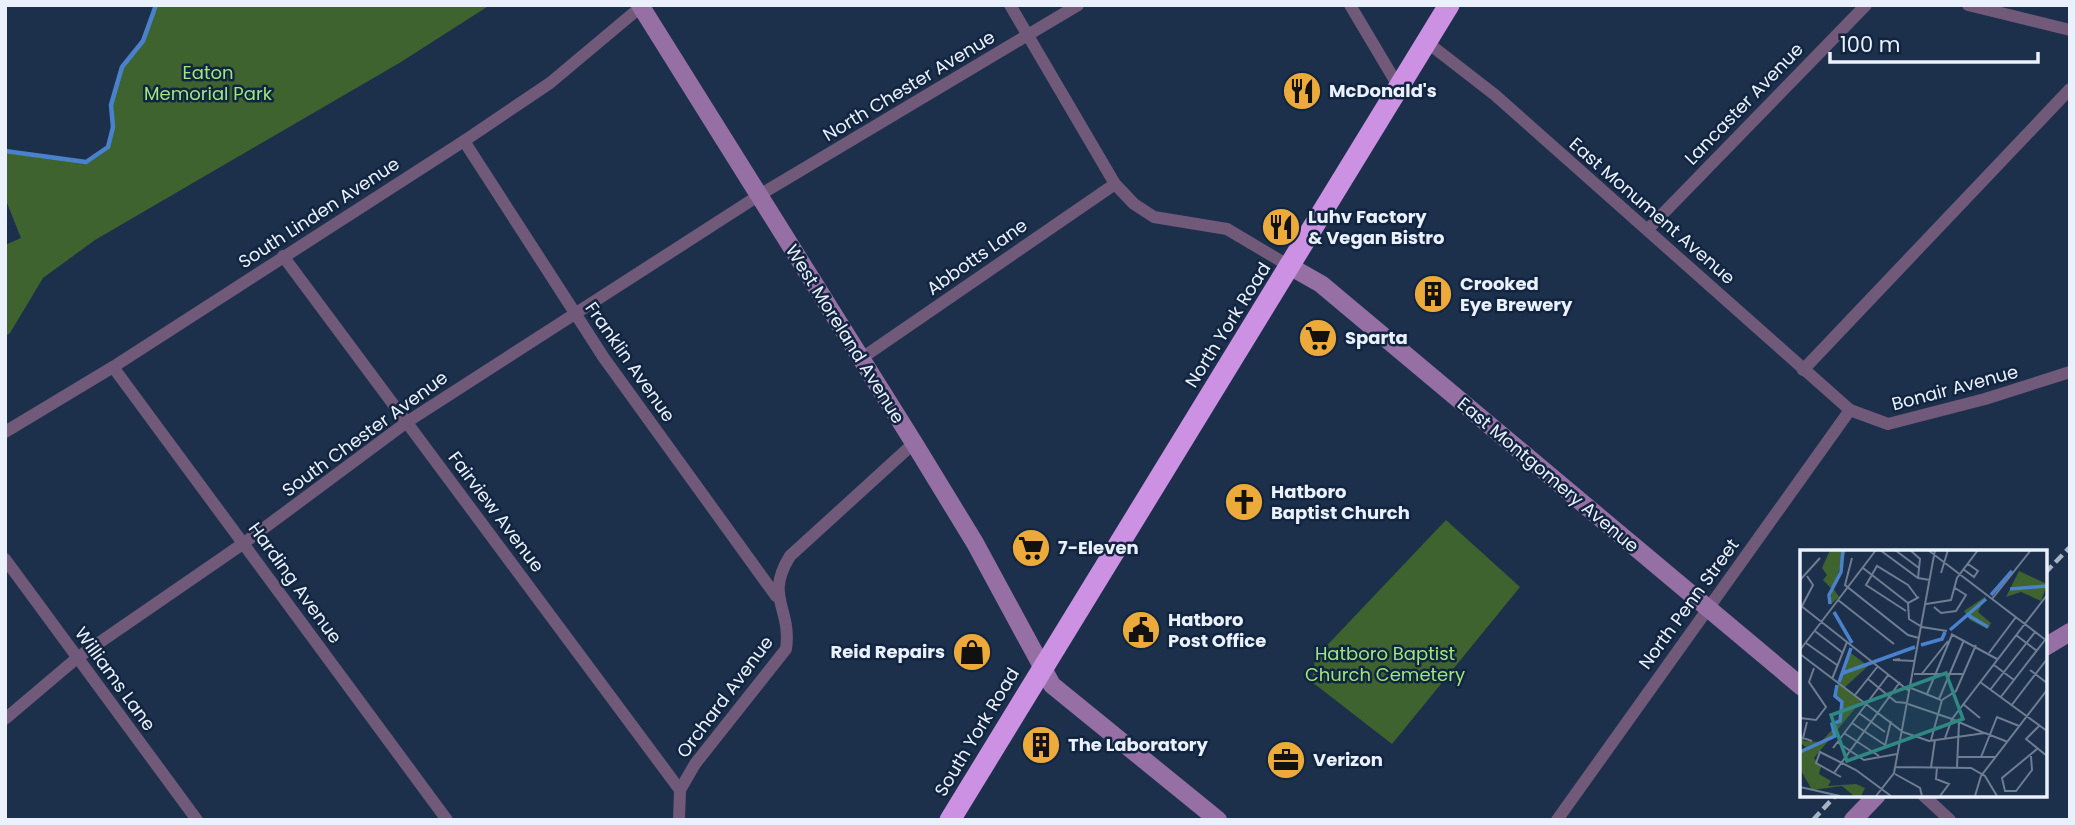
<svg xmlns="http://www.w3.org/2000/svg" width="2075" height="825" font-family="Poppins,sans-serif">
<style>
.green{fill:#3e632e}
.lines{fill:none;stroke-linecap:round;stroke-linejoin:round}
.stream{stroke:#4a81cd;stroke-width:4.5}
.street{stroke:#71597a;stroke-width:12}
.secondary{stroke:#9670a4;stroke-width:18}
.highway{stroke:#cc91e2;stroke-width:21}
.rail{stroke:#a8b3c3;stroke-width:4.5;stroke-dasharray:10 5;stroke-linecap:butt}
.labels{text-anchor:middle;stroke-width:5;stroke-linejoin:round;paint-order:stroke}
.park-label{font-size:18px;fill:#9de87c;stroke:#122540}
.street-label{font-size:18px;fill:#eaf1fc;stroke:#122540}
.poi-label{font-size:18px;font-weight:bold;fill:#eaf1fc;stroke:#122540;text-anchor:start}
.inset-river{fill:none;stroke:#4a81cd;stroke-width:3.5}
.inset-road{fill:none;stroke:#6e7d92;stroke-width:2}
.view{fill:#308883;fill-opacity:0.15;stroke:#308883;stroke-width:3.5}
.inset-edge{fill:none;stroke:#eaf1fc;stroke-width:3.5}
</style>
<rect width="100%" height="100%" fill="#1c2f4b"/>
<g class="green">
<polygon points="156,5 490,5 401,62 95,240 43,278 10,333 5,336 5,245 21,238 5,198 5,151 85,162 108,147 113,127 111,105 122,67 143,41"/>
<polygon points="1446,520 1520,587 1392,744 1312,682 1315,658"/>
</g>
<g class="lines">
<polyline class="stream" points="5,151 86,162 108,147 113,127 111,105 122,67 143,41 156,5"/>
<g class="street">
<polyline points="1010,5 1115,184 1134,204 1154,217 1227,229 1291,267"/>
<polyline points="1350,5 1400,89"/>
<polyline points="1968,5 2070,30"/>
<polyline points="1428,43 1495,95 1850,410 1888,424 1985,399 2070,372"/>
<polyline points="464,141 604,358 776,596"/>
<polyline points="1648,229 1866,5"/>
<polyline points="283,256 680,790"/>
<polyline points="859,360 1115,184"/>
<polyline points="113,367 447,820"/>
<polyline points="1803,370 2070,89"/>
<polyline points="5,432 113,367 464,141 550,83 643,5"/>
<polyline points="5,559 197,820"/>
<polyline points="5,719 77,658 244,543 407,422 758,196 1078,5"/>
<polyline points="1923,795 1950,820"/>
<path d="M679,820L680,790L695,764L786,649C792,607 764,598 790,556L914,443"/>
<polyline points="1557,820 1850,410"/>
</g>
<g class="secondary">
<polyline points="640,5 914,443 975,543 1052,685 1218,820"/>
<polyline points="1291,267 1321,284 1802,687"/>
<polyline points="2045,647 2070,632"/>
<polyline points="1853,820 1877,795"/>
</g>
<polyline class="highway" points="950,820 1449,5"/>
<g class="rail">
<polyline points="2045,573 2070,547"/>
<polyline points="1813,820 1836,795"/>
</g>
</g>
<defs>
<g id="restaurant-disc" transform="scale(2.0125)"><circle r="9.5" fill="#ebaa39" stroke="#122540"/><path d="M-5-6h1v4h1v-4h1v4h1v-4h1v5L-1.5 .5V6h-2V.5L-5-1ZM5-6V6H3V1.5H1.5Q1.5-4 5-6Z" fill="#111"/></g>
<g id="building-disc" transform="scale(2.0125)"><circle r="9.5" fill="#ebaa39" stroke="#122540"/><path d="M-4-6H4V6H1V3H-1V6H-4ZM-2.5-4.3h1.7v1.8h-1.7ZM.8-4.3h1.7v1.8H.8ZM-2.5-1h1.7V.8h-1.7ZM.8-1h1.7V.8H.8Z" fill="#111"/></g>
<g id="supermarket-disc" transform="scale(2.0125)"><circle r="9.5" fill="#ebaa39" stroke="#122540"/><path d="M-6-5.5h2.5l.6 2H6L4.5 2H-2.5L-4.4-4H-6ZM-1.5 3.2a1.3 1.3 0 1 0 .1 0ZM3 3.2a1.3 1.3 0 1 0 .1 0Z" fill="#111"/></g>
<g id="church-disc" transform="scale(2.0125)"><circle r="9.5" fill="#ebaa39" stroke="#122540"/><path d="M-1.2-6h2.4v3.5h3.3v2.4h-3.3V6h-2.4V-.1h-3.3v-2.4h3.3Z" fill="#111"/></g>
<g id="civic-disc" transform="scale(2.0125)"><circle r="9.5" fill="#ebaa39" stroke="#122540"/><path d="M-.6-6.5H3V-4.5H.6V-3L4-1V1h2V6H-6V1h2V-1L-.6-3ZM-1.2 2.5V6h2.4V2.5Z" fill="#111"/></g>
<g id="shop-disc" transform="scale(2.0125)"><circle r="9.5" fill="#ebaa39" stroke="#122540"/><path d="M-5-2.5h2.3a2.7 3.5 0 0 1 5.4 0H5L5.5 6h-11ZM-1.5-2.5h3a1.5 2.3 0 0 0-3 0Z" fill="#111"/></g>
<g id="office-disc" transform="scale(2.0125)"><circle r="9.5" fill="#ebaa39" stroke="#122540"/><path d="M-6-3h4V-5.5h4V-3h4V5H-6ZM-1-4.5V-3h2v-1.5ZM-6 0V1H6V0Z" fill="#111"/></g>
</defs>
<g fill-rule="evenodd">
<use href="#restaurant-disc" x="1302" y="91"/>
<use href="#restaurant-disc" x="1281" y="227"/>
<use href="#building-disc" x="1433" y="294"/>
<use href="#supermarket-disc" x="1318" y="338"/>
<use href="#church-disc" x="1244" y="502"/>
<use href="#supermarket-disc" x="1031" y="548"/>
<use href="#civic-disc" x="1141" y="630"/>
<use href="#shop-disc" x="972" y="652"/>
<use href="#building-disc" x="1041" y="745"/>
<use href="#office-disc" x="1286" y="760"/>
</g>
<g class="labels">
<g class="park-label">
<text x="208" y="79">Eaton<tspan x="208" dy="21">Memorial Park</tspan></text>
<text x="1385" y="660">Hatboro Baptist<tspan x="1385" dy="21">Church Cemetery</tspan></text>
</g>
<g class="street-label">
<text transform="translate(909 86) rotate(-31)" y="6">North Chester Avenue</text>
<text transform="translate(1744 104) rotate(-46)" y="6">Lancaster Avenue</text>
<text transform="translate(1652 211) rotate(41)" y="6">East Monument Avenue</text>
<text transform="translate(319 213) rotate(-33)" y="6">South Linden Avenue</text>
<text transform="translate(977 257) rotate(-35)" y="6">Abbotts Lane</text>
<text transform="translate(1228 325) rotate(-58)" y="6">North York Road</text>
<text transform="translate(845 334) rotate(58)" y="6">West Moreland Avenue</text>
<text transform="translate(630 362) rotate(55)" y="6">Franklin Avenue</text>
<text transform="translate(1955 388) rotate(-15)" y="6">Bonair Avenue</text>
<text transform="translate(365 434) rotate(-36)" y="6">South Chester Avenue</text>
<text transform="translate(1548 475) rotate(40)" y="6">East Montgomery Avenue</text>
<text transform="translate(496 512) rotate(53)" y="6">Fairview Avenue</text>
<text transform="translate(295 583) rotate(54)" y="6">Harding Avenue</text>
<text transform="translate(1689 604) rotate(-54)" y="6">North Penn Street</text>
<text transform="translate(115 679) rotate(54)" y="6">Williams Lane</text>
<text transform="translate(725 697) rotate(-53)" y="6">Orchard Avenue</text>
<text transform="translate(977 732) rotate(-59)" y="6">South York Road</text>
</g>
<g class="poi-label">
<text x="1329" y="97">McDonald's</text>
<text x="1308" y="223">Luhv Factory<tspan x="1308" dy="21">&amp; Vegan Bistro</tspan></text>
<text x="1460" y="290">Crooked<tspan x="1460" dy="21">Eye Brewery</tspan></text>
<text x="1345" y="344">Sparta</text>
<text x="1271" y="498">Hatboro<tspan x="1271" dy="21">Baptist Church</tspan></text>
<text x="1058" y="554">7-Eleven</text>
<text x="1168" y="626">Hatboro<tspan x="1168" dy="21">Post Office</tspan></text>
<text x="945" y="658" text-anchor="end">Reid Repairs</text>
<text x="1068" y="751">The Laboratory</text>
<text x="1313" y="766">Verizon</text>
</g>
</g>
<g transform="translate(1800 550)">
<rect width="247" height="247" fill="#1c2f4b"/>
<path d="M30,0H46L33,38L39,47L30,55L32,39L23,30L27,25L22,18ZM219,21L247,34L241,51L221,42L206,47ZM186,46L178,62L191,73L188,79L170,70L164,61ZM51,103L68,116L44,138L62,150L14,208L21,217L19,224L31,231L28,236L56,234L65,238L61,246H54L42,236L12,240L0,219V201L6,197L0,193V182L4,191L21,192L40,171L42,152L36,148V139Z" fill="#3e632e"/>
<path class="inset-river" d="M210,39L247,36M191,45L212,21M30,54L29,45L41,22L43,0M34,62L52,93M166,64L188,77M150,80L186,49M121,95L142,89L145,82M43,123L115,97M39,132L51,98M0,202L35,186L32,174L40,171L42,152L35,146L37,135"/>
<path class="inset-road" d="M80,0L118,28L130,30M95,0L119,18M110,0L120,9L118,28M128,0L247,91M52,8L45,35L108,85L119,88M63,18L108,53M163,19L174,27L178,21L168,14M141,23L148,0M0,30L20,8M119,47L108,53L109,69L122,77L147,81M192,49L231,0M38,50L94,94M126,54L151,50L157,28L178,0M0,55L109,141M134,57L141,63L156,61L166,45L155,38M0,60L13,35L7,26M106,61L66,35L77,16L108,35L117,47M15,81L43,103M151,84L197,109M216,85L237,101M6,93L37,115M0,100L76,0M189,103L216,67M0,104L103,182L129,191L185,183L208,192M100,109L93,110L115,111M194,115L214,130M230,120L247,133M114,124H163M121,125L148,91M32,129L47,92M68,129L96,152L107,153M180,132L247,181M111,138L141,150M190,140L235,82M127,144L152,85M55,145L78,116M200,148L245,90M139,149L164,90M142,150L156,141L176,95M108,154L152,169L247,45M163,154L180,168M211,156L247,109M59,163L85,182M0,168L16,170L26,157L9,132L14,118M7,172L3,188L12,191M52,173L85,195M240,175L226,189L247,206M44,183L79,206M145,188L152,169L184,183M131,190L142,150M37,192L64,210L97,204M85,196L91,171M33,198L89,124M231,206L232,220L216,241H205L202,228L237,199M158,207H195M181,207L197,167L219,176M95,217L171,218L185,226L197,246M131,217L135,190M137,217L136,229L149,234L140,246M157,217L159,172M34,223L100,132M95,224L120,238L122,246M41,227L16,213L20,202L56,220L91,246M0,237L40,246M76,246L94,223L135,0M175,246L181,226L247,140"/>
<path class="view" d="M146,123L163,169L47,211L31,165Z"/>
<rect width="247" height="247" class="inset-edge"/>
</g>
<rect width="2075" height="825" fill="none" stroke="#eaf1fc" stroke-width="14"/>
<path d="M1830 52v10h208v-10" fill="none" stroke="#eaf1fc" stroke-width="3.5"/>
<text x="1840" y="52" font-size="21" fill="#eaf1fc" stroke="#122540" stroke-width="5" paint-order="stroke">100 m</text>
</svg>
